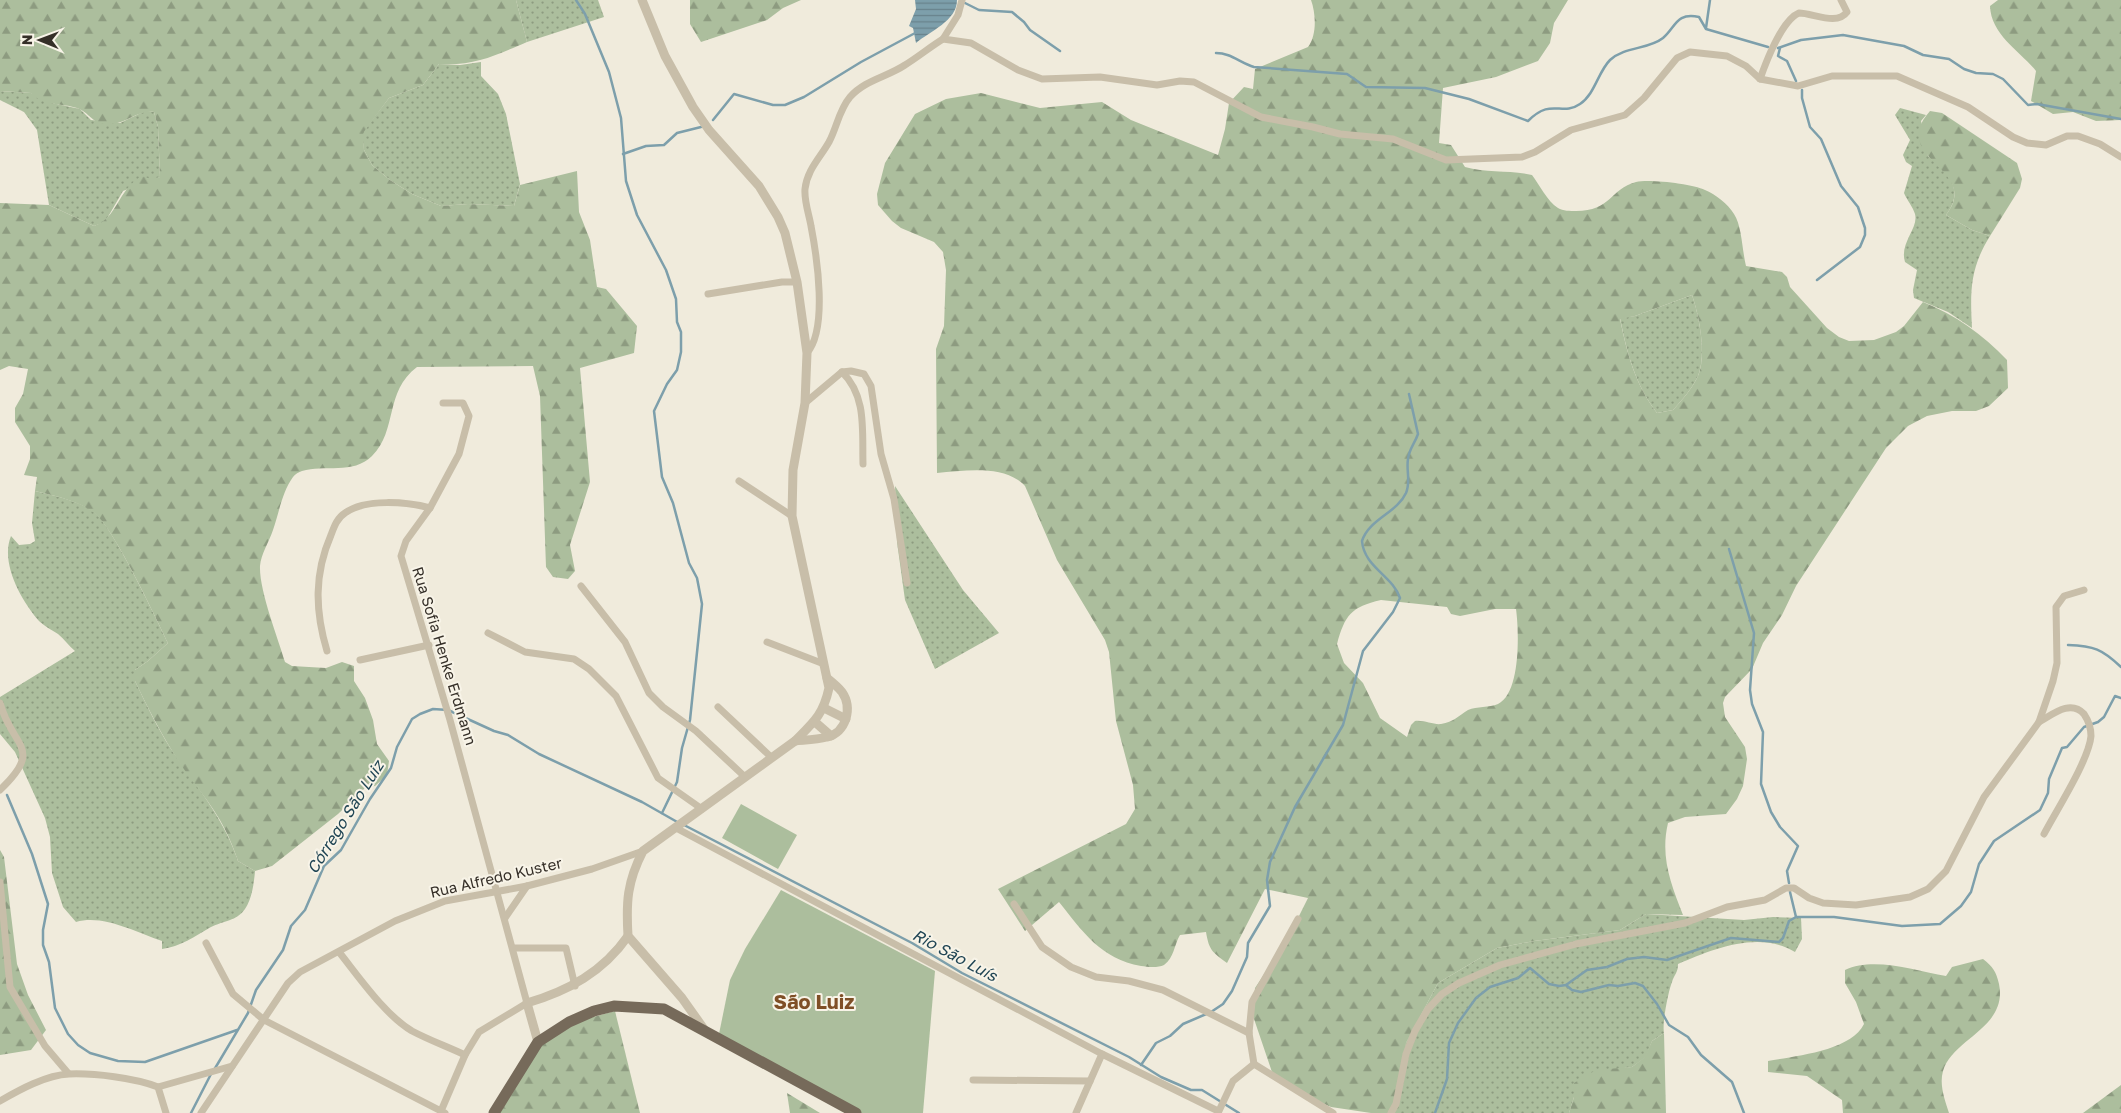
<svg xmlns="http://www.w3.org/2000/svg" width="2121" height="1113" font-family="'Golos Text',sans-serif">
<style>
.grass{fill:url(#grass-dots)}
.forest{fill:url(#forest-firs);fill-rule:evenodd}
.green{fill:#acbe9d}
.water{fill:url(#water-rules)}
.lines{fill:none;stroke-linecap:round;stroke-linejoin:round}
.stream{stroke:#7d9fab;stroke-width:2.5}
.minor{stroke:#c8bea9;stroke-width:7}
.tertiary{stroke:#c8bea9;stroke-width:9}
.primary{stroke:#766a5a;stroke-width:11}
.labels{text-anchor:middle;stroke-width:4;stroke-linejoin:round;paint-order:stroke}
.street-label{font-size:15px;fill:#352f28;stroke:#f8f4e8}
.water-label{font-size:16px;font-style:italic;fill:#204554;stroke:#f8f4e8}
.district-label{font-size:20px;font-weight:bold;fill:#7f4f26;stroke:#f8f4e8}
</style>
<defs>
<pattern id="grass-dots" width="8" height="8" patternUnits="userSpaceOnUse" patternTransform="scale(1.25)"><rect width="8" height="8" fill="#acbe9d"/><path d="M2 2h.1M6 6h.1" fill="none" stroke="#8d9b80" stroke-width="1.8" stroke-linecap="round"/></pattern>
<pattern id="forest-firs" width="22" height="20" patternUnits="userSpaceOnUse" patternTransform="scale(1.25)"><rect width="22" height="20" fill="#acbe9d"/><path d="M5 1l3.5 6h-7zM16 11l3.5 6h-7z" fill="#8d9b80"/></pattern>
<pattern id="water-rules" width="6" height="5" patternUnits="userSpaceOnUse" patternTransform="scale(1.25)"><rect width="6" height="5" fill="#7d9fab"/><path d="M0 2.5h6" fill="none" stroke="#67828b"/></pattern>
</defs>
<rect width="100%" height="100%" fill="#f0ebdc"/>
<g class="grass">
<polygon points="516,0 598,0 604,17 527,42"/>
<polygon points="481,62 481,76 498,94 506,114 520,184 514,206 468,204 441,206 412,194 390,180 372,165 364,150 362,133 389,98 423,85 439,64 460,65"/>
<polygon points="0,91 31,93 52,103 80,109 91,120 120,123 145,111 154,112 158,127 160,177 123,191 105,222 94,226 49,205 37,130 24,112 0,100"/>
<path d="M1900,108L1926,115L1921,121L1928,156C1949,173 1965,190 1946,215L1972,230L1990,236C1970,268 1970,291 1972,328L1948,312L1914,298L1913,290L1917,270L1905,262C1899,243 1919,228 1915,214C1913,207 1907,200 1904,193L1912,166L1906,162L1903,155L1910,140L1895,115Z"/>
<path d="M1692,295C1699,315 1707,355 1698,376C1692,389 1682,400 1673,410L1657,413C1635,384 1627,353 1620,318L1635,316Z"/>
<polygon points="895,486 963,590 999,633 935,669 905,600 897,542"/>
<path d="M35,491C55,496 77,500 94,512C112,525 156,618 168,643L148,661L135,670V681C146,704 157,727 171,749C196,786 224,818 238,861L255,871C254,883 252,899 245,909C237,921 223,921 211,927C195,936 180,947 162,949V941C135,932 103,914 76,922L63,907L52,873L50,837L45,818L15,752L0,734V697L75,651C69,646 64,639 58,634C52,630 44,626 39,621C21,600 0,563 11,536L19,545L30,544L35,541L32,523Z"/>
<path d="M1646,914L1744,920L1773,917L1801,918L1802,939L1795,952C1759,930 1713,949 1678,964C1678,973 1674,975 1672,982C1668,992 1662,1024 1664,1033L1652,1041L1646,1057L1632,1067L1617,1069L1574,1097L1569,1113H1390L1406,1043L1438,983L1497,948L1534,941L1620,930Z"/>
</g>
<g class="forest">
<path d="M0,0H516L527,42C494,56 475,66 439,64L423,85L389,98L363,133L364,150L372,165L390,180L412,194L441,206L468,204L514,206L520,185L577,171L579,212L590,240L597,287L606,289L637,326L634,353L580,368L590,482L570,545L575,571L568,579L553,577L546,567L540,396L533,366L417,367C384,392 398,430 372,456C353,475 324,464 302,471C299,472 295,474 293,477C282,492 279,513 273,530C269,542 261,554 260,566C259,590 278,638 285,662L292,666L326,668L342,662L354,666V681L365,698L373,720L377,744L389,761L387,775L375,786L365,788L338,814L272,866L255,871L238,861C226,824 211,805 188,775C167,745 150,713 135,681V670L148,661L168,643C156,618 112,524 93,512C76,500 55,496 35,491L37,477L24,475L30,459V446L15,422V408L23,394L28,369L9,366L0,370V203L49,205L94,226C118,218 117,190 142,176L151,179L160,177L158,127L154,112C138,110 127,123 111,124C92,126 91,113 77,108C62,103 42,106 31,93L0,91Z"/>
<polygon points="690,0 801,0 783,8 767,20 701,42 690,24"/>
<path d="M1311,0H1568L1554,23L1550,43L1538,61L1496,77L1443,88L1439,143L1451,145L1465,167C1487,173 1509,170 1532,175C1539,184 1547,201 1558,208C1563,211 1570,211 1576,211C1611,211 1610,189 1636,182C1650,179 1692,184 1705,190C1715,194 1728,204 1734,214C1742,226 1742,250 1746,266L1782,272L1787,277L1790,287L1827,328L1839,337L1849,341L1874,340L1896,332L1904,326L1923,302C1956,315 1982,334 2007,360L2008,388L1989,406L1976,411H1952L1927,416L1908,426L1886,448L1796,586L1782,615L1763,643L1752,669L1725,697L1723,703L1725,717L1745,747L1747,759L1743,786L1737,799L1726,814L1685,817L1668,823C1660,857 1671,884 1683,915L1646,914L1620,930L1534,941L1497,948L1438,983L1406,1043L1400,1099L1390,1113H1371L1331,1107L1294,1091L1273,1075L1253,1016L1255,988L1288,938L1308,898L1265,889L1227,963C1212,952 1209,950 1206,932L1180,935C1174,945 1174,958 1164,965C1158,968 1148,967 1141,966C1101,959 1083,932 1059,902L1025,931L998,889L1126,824L1135,809L1133,785L1116,721L1109,652L1105,640L1057,560L1025,486C1004,464 965,471 937,473L936,349L944,326L946,270L943,252L934,242L901,228L892,221L878,205L877,194L885,163L915,114L946,99L981,93L1040,108L1102,102L1131,120L1218,155L1225,129L1229,103L1244,87L1253,89L1255,69L1308,47C1317,35 1316,14 1311,0ZM1692,295C1699,315 1707,355 1698,376C1692,389 1682,400 1673,410L1657,413C1635,384 1627,353 1620,319L1635,316ZM1381,600L1447,607L1451,614L1460,616L1495,609H1516C1519,631 1521,693 1498,704C1489,708 1477,706 1468,710C1458,716 1454,722 1441,724C1434,725 1424,720 1415,721L1411,725L1407,737L1380,718L1363,683L1344,663L1337,644C1345,615 1351,607 1381,600Z"/>
<path d="M1998,0H2121V120L2096,121L2073,112L2053,114L2031,101L2036,71C2020,51 1991,35 1990,6Z"/>
<path d="M1930,111L1942,113L2017,163L2022,179L2020,188L1990,236L1972,230L1946,215C1983,169 1887,159 1930,111Z"/>
<polygon points="0,850 4,857 17,964 28,995 46,1030 31,1050 0,1055"/>
<path d="M1983,959C1993,967 1996,971 1999,984C2008,1028 1953,1038 1943,1071C1939,1085 1945,1100 1949,1113H1843L1842,1100L1807,1076L1768,1072V1061C1795,1056 1851,1051 1864,1024L1856,1002L1845,983V970C1874,956 1916,971 1946,976L1952,967Z"/>
<polygon points="615,1011 640,1113 495,1113 525,1061 564,1025"/>
<polygon points="1664,1033 1666,1113 1569,1113 1574,1097 1574,1083 1596,1070 1632,1067 1645,1057 1652,1041"/>
<polygon points="2121,1085 2121,1113 2083,1113"/>
<polygon points="787,1093 820,1113 790,1113"/>
</g>
<g class="green">
<polygon points="741,804 797,835 778,869 722,838"/>
<polygon points="781,890 935,971 923,1113 846,1113 719,1034 730,980 745,949"/>
</g>
<path class="water" d="M915,0H957C957,21 930,31 916,43L913,28L909,26L916,9Z"/>
<g class="lines">
<g class="stream">
<polyline points="576,0 585,14 609,72 621,118 626,181 637,215 666,270 676,299 677,322 681,332 681,352 677,370 667,384 654,411 662,477 673,503 689,563 697,578 702,604 690,720 682,748 677,782 662,813"/>
<polyline points="965,3 979,10 1012,12 1024,22 1030,30 1060,51"/>
<polyline points="1706,28 1710,0"/>
<polyline points="1778,48 1801,40 1843,35 1904,46 1923,55 1949,59 1964,69 1976,73 1993,74 2003,79 2028,105 2037,104 2121,119"/>
<polyline points="1780,48 1778,56 1787,61 1796,81"/>
<path d="M1216,53C1231,53 1240,63 1254,67L1347,74L1366,87L1425,88L1469,99L1528,121C1552,97 1561,117 1580,104C1595,94 1598,72 1610,60C1625,46 1648,50 1663,38C1676,27 1676,12 1699,17L1706,29L1768,47"/>
<polyline points="1802,90 1802,98 1810,127 1821,139 1841,186 1858,207 1865,228 1865,235 1860,247 1817,280"/>
<polyline points="713,120 734,94 773,105 785,105 804,97 861,62 917,32"/>
<polyline points="623,154 646,146 664,145 677,133 701,127"/>
<polyline points="1729,549 1754,633 1750,690 1752,704 1763,732 1761,784 1771,812 1780,827 1798,846 1787,871 1789,883"/>
<path d="M2068,645C2094,646 2102,649 2121,667"/>
<polyline points="7,795 32,854 48,904 43,930 43,945 49,962 55,1008 68,1034 78,1045 90,1053 118,1061 145,1062 237,1030"/>
<polyline points="684,825 912,943 962,973 1129,1057 1161,1077 1191,1090 1202,1090 1239,1113"/>
<polyline points="1790,892 1796,917"/>
<polyline points="1566,985 1572,990 1581,992 1609,985 1618,986 1635,983 1643,986 1657,1004 1669,1025 1688,1037 1701,1055 1732,1082 1744,1113"/>
<path d="M1141,1065L1156,1043L1170,1036L1183,1024L1211,1012L1223,1004L1232,991L1247,957L1248,943L1270,906L1267,880L1270,862L1295,807L1343,725L1363,651L1393,612L1400,598C1393,576 1364,567 1362,541C1369,519 1397,513 1406,493C1411,481 1406,471 1408,459C1409,449 1415,443 1418,434L1409,394"/>
<polyline points="214,1070 248,1013 256,990 283,950 291,926 305,910 324,866 341,850 370,799 391,768 397,747 412,719 420,714 433,709 448,710 494,731 508,735 539,754 642,802 679,823"/>
<polyline points="191,1113 211,1074"/>
<polyline points="1435,1113 1447,1079 1449,1043 1458,1023 1476,998 1490,987 1518,978 1530,968 1549,984 1559,986 1566,985 1587,970 1607,967 1627,959 1644,957 1667,960 1731,938 1779,942 1783,938 1789,921 1796,917 1834,917 1902,926 1940,924 1961,906 1971,892 1979,864 1994,841 2040,810 2048,793 2049,779 2062,748 2067,747 2084,727 2098,722 2104,717 2115,696 2121,698"/>
</g>
<g class="minor">
<polyline points="943,39 958,15 962,0"/>
<path d="M1760,79C1766,62 1782,20 1799,13C1813,13 1837,26 1847,12L1841,0"/>
<polyline points="708,294 782,282 797,282"/>
<path d="M807,353C828,329 817,257 811,226C809,214 804,201 805,189C807,170 820,158 829,142C837,127 839,110 850,97C865,80 887,77 905,65C918,57 930,47 943,39L971,43L1018,70L1042,79L1100,77L1157,85L1180,81L1194,82L1261,117L1313,127L1340,134L1393,139L1446,160L1522,157L1535,152L1571,130L1625,115L1644,98L1677,58L1690,52L1727,56L1746,66L1760,79L1798,86L1832,76H1897L1968,107L2013,137L2027,143L2046,145L2067,136H2078L2100,144L2121,157"/>
<polyline points="842,372 851,371 864,374 871,386 881,454 894,499 907,583"/>
<path d="M805,403L842,372C867,396 862,431 863,464"/>
<polyline points="739,481 792,516"/>
<polyline points="581,586 625,642 649,693 663,707 696,731 744,776"/>
<polyline points="488,633 525,652 574,659 589,669 616,696 658,778 702,809"/>
<polyline points="767,642 824,664"/>
<path d="M327,651C315,611 314,574 331,535C334,527 337,518 345,513C365,498 408,502 430,508"/>
<polyline points="360,660 429,645"/>
<path d="M0,703C12,748 45,747 0,790"/>
<polyline points="718,707 771,757"/>
<path d="M2039,722C2052,715 2070,699 2084,714C2088,720 2091,728 2091,736C2089,760 2056,811 2044,834"/>
<polyline points="676,828 1102,1054 1218,1111"/>
<polyline points="0,882 10,987 45,1046 68,1073"/>
<polyline points="1014,904 1042,947 1071,967 1096,977 1129,981 1163,990 1249,1033"/>
<polyline points="505,918 527,886"/>
<polyline points="206,943 233,994 264,1020 445,1113"/>
<polyline points="513,948 566,948 575,986"/>
<path d="M339,952C359,977 385,1015 412,1031C429,1040 448,1047 465,1055"/>
<polyline points="1254,1064 1249,1033 1252,1002 1298,919"/>
<polyline points="973,1080 1090,1081"/>
<polyline points="158,1087 232,1066"/>
<path d="M0,1101C19,1090 46,1075 69,1074C94,1073 135,1078 158,1087L166,1113"/>
<polyline points="441,1111 465,1055 479,1032 527,1003 450,720 401,556 406,541 430,508 459,454 469,416 463,403 443,403"/>
<polyline points="201,1113 288,983 300,972 395,921 445,901 527,886 592,869 643,851"/>
<polyline points="1076,1113 1102,1054"/>
<polyline points="1218,1113 1233,1081 1254,1064 1333,1113"/>
<polyline points="1391,1113 1396,1104 1406,1054 1415,1031 1428,1009 1442,994 1459,983 1500,965 1576,944 1685,923 1727,907 1765,900 1786,888 1794,888 1809,898 1823,903 1856,905 1910,897 1928,889 1946,871 1984,797 2039,722 2053,681 2057,663 2056,607 2064,596 2084,590"/>
</g>
<g class="tertiary">
<path d="M642,0L665,56L693,107L709,130L759,186L778,217L785,233L797,282L807,353L805,403L793,470L792,516L829,688C823,715 814,722 795,741L643,851C627,882 626,902 628,936L682,998L704,1029"/>
<polyline points="824,708 846,719"/>
<polyline points="815,722 831,736"/>
<path d="M795,741C805,740 816,740 827,737C846,733 853,708 842,692C838,687 832,682 827,678"/>
<path d="M538,1042L527,1003C568,991 603,972 628,936"/>
</g>
<polyline class="primary" points="494,1113 538,1042 569,1022 594,1011 614,1006 664,1009 856,1113"/>
</g>
<g class="labels">
<g class="street-label">
<text transform="translate(444 656) rotate(73)" y="5">Rua Sofia Henke Erdmann</text>
<text transform="translate(496 878) rotate(-13)" y="5">Rua Alfredo Kuster</text>
</g>
<g class="water-label">
<text transform="translate(345 817) rotate(-58)" y="6">Córrego São Luiz</text>
<text transform="translate(955 955) rotate(28)" y="6">Rio São Luís</text>
</g>
<g class="district-label">
<text x="814" y="1009">São Luiz</text>
</g>
</g>
<g transform="translate(40 40) rotate(271)" stroke="#f8f4e8" stroke-width="4" paint-order="stroke">
<path d="M0-4L9 19L0 12L-9 19Z" fill="#352f28"/>
<text y="-8" font-size="14" font-weight="bold" text-anchor="middle" fill="#352f28">N</text>
</g>
</svg>
